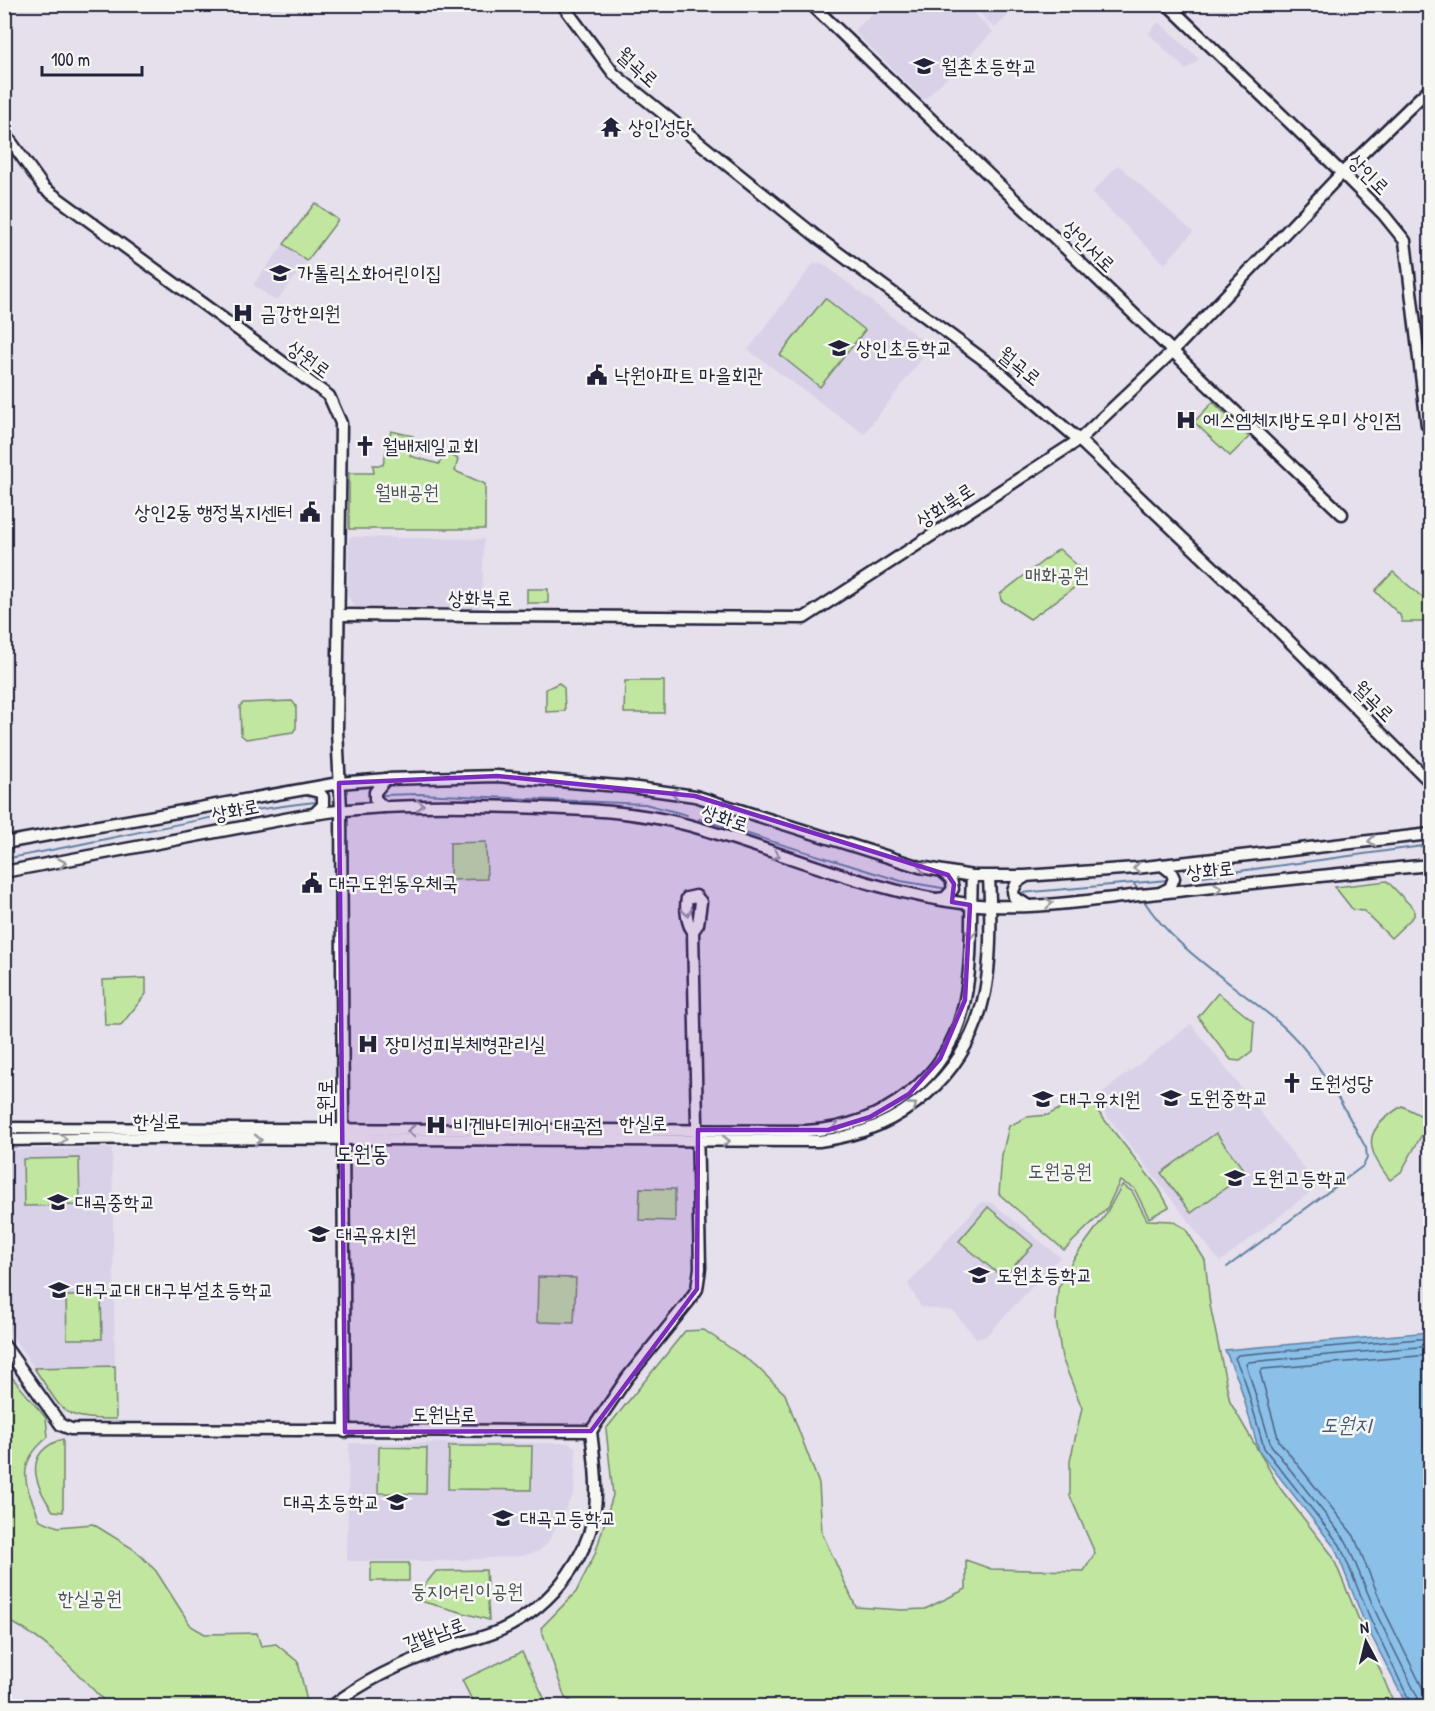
<svg xmlns="http://www.w3.org/2000/svg" width="1435" height="1711" font-family="'Patrick Hand','Poor Story',sans-serif">
<style>
.built{fill:#d9d1e8}
.green{fill:#c1e6a0;stroke:#72846e;stroke-width:1.5}
.water{fill:#8bc0e8;stroke:#6181a3;stroke-width:1.5}
.lines{fill:none;stroke-linecap:round;stroke-linejoin:round}
.shore{stroke:#4c6180;stroke-width:1.5}
.stream{stroke:#6181a3;stroke-width:2}
.secondary-casing{stroke:#22223b;stroke-width:15}
.secondary{stroke:#f6f6f2;stroke-width:10}
.oneway{stroke:#9797a0}
.marked{fill:#7b2cbf;fill-opacity:0.2;stroke:#7b2cbf;stroke-width:4.5;stroke-linejoin:round}
.labels{text-anchor:middle;stroke-width:5;stroke-linejoin:round;paint-order:stroke}
.poi-label{font-size:20px;fill:#22223b;stroke:#f6f6f2;text-anchor:start}
.street-label{font-size:20px;fill:#22223b;stroke:#f6f6f2}
.park-label{font-size:20px;fill:#4a5354;stroke:#f6f6f2}
.water-label{font-size:21px;font-style:italic;fill:#475978;stroke:#f6f6f2}
.quarter-label{font-size:22px;fill:#22223b;stroke:#f6f6f2}
</style>
<rect width="100%" height="100%" fill="#e5e0ec"/>
<filter id="ink" filterUnits="userSpaceOnUse"><feTurbulence type="fractalNoise" baseFrequency=".0167" numOctaves="2"/><feDisplacementMap in="SourceGraphic" scale="12" xChannelSelector="R" yChannelSelector="G"/><feConvolveMatrix kernelMatrix="1 2 1 2 8 2 1 2 1" color-interpolation-filters="sRGB"/></filter>
<g filter="url(#ink)">
<g class="built">
<polygon points="965,4 993,32 924,100 854,31 881,5"/>
<polygon points="971,5 1019,5 995,28"/>
<polygon points="1159,22 1199,59 1186,70 1148,33"/>
<polygon points="1118,165 1193,232 1165,264 1092,193"/>
<polygon points="283,245 306,262 279,298 274,300 253,285"/>
<polygon points="822,263 931,347 864,434 748,350 813,264"/>
<polygon points="349,537 484,539 482,602 478,608 356,607 348,597"/>
<polygon points="1191,1024 1318,1186 1220,1262 1094,1099"/>
<polygon points="112,1148 115,1366 34,1368 5,1325 4,1150"/>
<polygon points="981,1202 992,1203 1060,1257 985,1337 976,1338 953,1311 921,1307 908,1284"/>
<polygon points="349,1443 569,1443 576,1448 574,1493 547,1544 539,1551 521,1556 445,1561 347,1561"/>
</g>
<g class="green">
<polygon points="315,203 338,220 307,261 284,244"/>
<polygon points="825,298 865,330 820,387 780,355"/>
<polygon points="1213,402 1249,437 1230,456 1194,422"/>
<polygon points="391,431 413,436 410,456 439,464 445,452 458,459 455,471 485,484 485,529 349,529 349,473 374,473 373,465 383,465"/>
<polygon points="1059,549 1078,566 1078,585 1030,619 1001,600 1000,594"/>
<polygon points="1393,572 1430,604 1430,622 1402,622 1400,615 1375,591"/>
<rect x="527" y="589" width="21" height="14"/>
<polygon points="625,681 664,681 664,713 624,713"/>
<polygon points="559,683 564,688 565,711 546,712 546,689"/>
<polygon points="292,701 296,706 296,728 293,732 246,739 241,735 240,706 243,703"/>
<polygon points="486,842 487,879 450,880 450,843"/>
<polygon points="1387,881 1414,909 1414,916 1391,938 1364,911 1353,910 1335,887"/>
<polygon points="146,978 146,994 121,1025 105,1025 103,980"/>
<polygon points="1218,993 1254,1022 1252,1052 1240,1061 1231,1060 1198,1017"/>
<polygon points="1092,1104 1159,1189 1169,1207 1149,1218 1134,1188 1120,1181 1107,1208 1064,1250 999,1194 1002,1155 1009,1126 1027,1117 1048,1115 1065,1106"/>
<path d="M1402,1106L1430,1120L1401,1172L1390,1180C1363,1145 1364,1130 1402,1106Z"/>
<polygon points="1216,1133 1246,1173 1191,1213 1161,1173"/>
<polygon points="79,1158 80,1205 24,1206 23,1159"/>
<polygon points="1122,1185 1132,1191 1147,1220 1172,1221 1185,1228 1205,1260 1210,1305 1230,1402 1280,1488 1332,1555 1395,1706 579,1706 565,1698 541,1628 576,1592 595,1554 613,1495 606,1429 685,1331 704,1330 755,1365 785,1394 819,1484 822,1533 856,1607 902,1610 925,1609 966,1589 966,1560 991,1569 1084,1571 1095,1553 1070,1496 1070,1461 1082,1408 1062,1358 1056,1320 1058,1289 1073,1260 1104,1217"/>
<polygon points="640,1188 675,1189 675,1221 639,1220"/>
<polygon points="988,1207 1033,1245 1003,1278 959,1241"/>
<polygon points="538,1277 576,1278 574,1323 537,1322"/>
<polygon points="101,1295 102,1339 67,1339 66,1296"/>
<path d="M115,1366L116,1419C59,1420 64,1411 34,1368Z"/>
<path d="M5,1369L46,1418L48,1437C14,1465 25,1484 40,1520L58,1527L93,1524L135,1550L156,1571L191,1626L205,1634L257,1633L261,1646L276,1644L298,1662L308,1706H109C78,1674 46,1638 5,1619Z"/>
<path d="M63,1439V1512L53,1511C34,1484 22,1452 63,1439Z"/>
<polygon points="449,1446 532,1446 531,1490 448,1489"/>
<polygon points="379,1447 427,1448 426,1494 378,1493"/>
<rect x="371" y="1563" width="38" height="18"/>
<polygon points="486,1570 489,1620 413,1599 436,1571"/>
<polygon points="522,1652 548,1706 475,1706 462,1680"/>
</g>
<polygon class="water" points="1430,1332 1430,1706 1407,1706 1364,1621 1335,1548 1259,1451 1239,1382 1225,1350"/>
<g class="lines">
<g class="shore">
<polyline points="1412,1706 1370,1618 1340,1545 1264,1448 1245,1381 1235,1358 1238,1355 1430,1338"/>
<polyline points="1419,1706 1418,1698 1377,1615 1346,1541 1271,1445 1246,1364 1249,1362 1430,1346"/>
<polyline points="1428,1706 1426,1695 1385,1612 1354,1536 1279,1441 1260,1372 1263,1369 1430,1355"/>
</g>
<g class="stream">
<polyline points="382,795 418,794 645,804 687,815"/>
<polyline points="699,819 901,881 948,889"/>
<path d="M4,859C108,841 211,813 316,802"/>
<polyline points="1203,876 1430,845"/>
<polyline points="1134,884 1138,890"/>
<polyline points="1021,893 1168,880"/>
<path d="M1142,898C1178,955 1240,986 1287,1030C1322,1064 1343,1106 1366,1148L1367,1158L1363,1166L1227,1267"/>
</g>
<g class="secondary-casing">
<g id="secondary">
<polyline points="562,4 614,74 817,237 995,368 1079,440 1254,606 1430,782"/>
<polyline points="811,4 1342,514"/>
<polyline points="1167,4 1342,173 1384,215 1405,241 1427,425 1430,428"/>
<polyline points="4,132 44,188 329,396 341,423 337,730 341,810 345,1432"/>
<polyline points="339,615 804,618 1079,440 1172,352 1342,173 1430,88"/>
<polyline points="307,789 319,792 323,797 323,805 315,813"/>
<polyline points="384,807 375,799 375,792 386,779"/>
<polyline points="4,843 339,783 386,779 497,776 630,787 695,796 920,867 972,876 1025,876 1136,868 1430,834"/>
<polyline points="1162,865 1171,872 1174,878 1170,888 1162,892"/>
<path d="M4,872L306,815C377,804 447,805 518,807C575,809 632,810 688,825C782,851 871,893 969,904C1025,911 1084,901 1140,895C1237,885 1334,874 1430,865"/>
<polyline points="1025,877 1017,882 1013,891 1014,897 1027,905"/>
<polyline points="937,899 945,898 953,889 951,879 944,873"/>
<path d="M4,1128L806,1131C883,1127 951,1078 965,999C973,958 970,917 972,876"/>
<path d="M4,1140L160,1138L819,1141C902,1131 968,1075 985,992C992,955 991,914 989,877"/>
<path d="M4,1345L61,1425L71,1429L591,1431L627,1378L689,1301L697,1289L700,1268L693,931C687,925 685,908 687,898L696,896L701,902L698,924L693,931"/>
<path d="M332,1706C366,1679 404,1662 445,1648C463,1642 483,1638 501,1630C553,1606 595,1552 596,1494C597,1473 593,1451 591,1431"/>
</g>
</g>
<use href="#secondary" class="secondary"/>
</g>
<defs><path id="oneway-chevron" d="M-2-3.5L2.5 0L-2 3.5" fill="none" stroke-width="1.6" stroke-linecap="round" stroke-linejoin="round" transform="scale(1.5)"/></defs>
<g class="oneway">
<use href="#oneway-chevron" transform="translate(675 793) rotate(-172)"/>
<use href="#oneway-chevron" transform="translate(420 805) rotate(-2)"/>
<use href="#oneway-chevron" transform="translate(1372 841) rotate(174)"/>
<use href="#oneway-chevron" transform="translate(776 855) rotate(18)"/>
<use href="#oneway-chevron" transform="translate(62 863) rotate(-11)"/>
<use href="#oneway-chevron" transform="translate(922 867) rotate(-165)"/>
<use href="#oneway-chevron" transform="translate(1137 868) rotate(174)"/>
<use href="#oneway-chevron" transform="translate(1218 888) rotate(-6)"/>
<use href="#oneway-chevron" transform="translate(1049 903) rotate(-5)"/>
<use href="#oneway-chevron" transform="translate(687 912) rotate(84)"/>
<use href="#oneway-chevron" transform="translate(971 934) rotate(90)"/>
<use href="#oneway-chevron" transform="translate(913 1106) rotate(-36)"/>
<use href="#oneway-chevron" transform="translate(836 1128) rotate(168)"/>
<use href="#oneway-chevron" transform="translate(411 1131) rotate(180)"/>
<use href="#oneway-chevron" transform="translate(63 1139) rotate(-1)"/>
<use href="#oneway-chevron" transform="translate(258 1140) rotate(1)"/>
<use href="#oneway-chevron" transform="translate(726 1141)"/>
</g>
</g>
<path class="marked" d="M497,776L695,796L948,875L954,884L952,902L970,905L965,1000L940,1059L909,1094L870,1117L828,1130H698L697,1289L591,1431L345,1432L339,783Z"/>
<defs>
<g id="school-bare" transform="scale(1.62)"><path d="M0-5L7-2L0 1L-7-2ZM-4 1L0 2.5L4 1V4Q0 6-4 4Z" fill="#22223b" stroke="#f6f6f2" stroke-width="2.5" paint-order="stroke"/></g>
<g id="temple-bare" transform="scale(1.62)"><path d="M0-6L5-2H3V0L6.5 2.5H4V6H1.5V3h-3V6H-4V2.5H-6.5L-3 0V-2H-5Z" fill="#22223b" stroke="#f6f6f2" stroke-width="2.5" paint-order="stroke"/></g>
<g id="hospital-bare" transform="scale(1.62)"><path d="M-5-5h3v3.5h4V-5h3V5h-3V1.5h-4V5h-3Z" fill="#22223b" stroke="#f6f6f2" stroke-width="2.5" paint-order="stroke"/></g>
<g id="civic-bare" transform="scale(1.62)"><path d="M-.6-6.5H3V-4.5H.6V-3L4-1V1h2V6H-6V1h2V-1L-.6-3ZM-1.2 2.5V6h2.4V2.5Z" fill="#22223b" stroke="#f6f6f2" stroke-width="2.5" paint-order="stroke"/></g>
<g id="church-bare" transform="scale(1.62)"><path d="M-1.2-6h2.4v3.5h3.3v2.4h-3.3V6h-2.4V-.1h-3.3v-2.4h3.3Z" fill="#22223b" stroke="#f6f6f2" stroke-width="2.5" paint-order="stroke"/></g>
</defs>
<g fill-rule="evenodd">
<use href="#school-bare" x="924" y="66"/>
<use href="#temple-bare" x="611" y="127"/>
<use href="#school-bare" x="280" y="273"/>
<use href="#hospital-bare" x="243" y="313"/>
<use href="#school-bare" x="839" y="348"/>
<use href="#civic-bare" x="597" y="375"/>
<use href="#hospital-bare" x="1186" y="420"/>
<use href="#church-bare" x="365" y="446"/>
<use href="#civic-bare" x="310" y="512"/>
<use href="#civic-bare" x="312" y="883"/>
<use href="#hospital-bare" x="368" y="1044"/>
<use href="#church-bare" x="1292" y="1083"/>
<use href="#school-bare" x="1171" y="1098"/>
<use href="#school-bare" x="1043" y="1099"/>
<use href="#hospital-bare" x="436" y="1125"/>
<use href="#school-bare" x="1235" y="1178"/>
<use href="#school-bare" x="58" y="1202"/>
<use href="#school-bare" x="319" y="1234"/>
<use href="#school-bare" x="979" y="1275"/>
<use href="#school-bare" x="59" y="1290"/>
<use href="#school-bare" x="397" y="1502"/>
<use href="#school-bare" x="503" y="1518"/>
</g>
<g class="labels">
<g class="poi-label">
<text x="941" y="73">월촌초등학교</text>
<text x="628" y="134">상인성당</text>
<text x="297" y="280">가톨릭소화어린이집</text>
<text x="260" y="320">금강한의원</text>
<text x="856" y="355">상인초등학교</text>
<text x="614" y="382">낙원아파트 마을회관</text>
<text x="1203" y="427">에스엠체지방도우미 상인점</text>
<text x="382" y="453">월배제일교회</text>
<text x="293" y="519" text-anchor="end">상인2동 행정복지센터</text>
<text x="329" y="890">대구도원동우체국</text>
<text x="385" y="1051">장미성피부체형관리실</text>
<text x="1309" y="1090">도원성당</text>
<text x="1188" y="1105">도원중학교</text>
<text x="1060" y="1106">대구유치원</text>
<text x="453" y="1132">비겐바디케어 대곡점</text>
<text x="1252" y="1185">도원고등학교</text>
<text x="75" y="1209">대곡중학교</text>
<text x="336" y="1241">대곡유치원</text>
<text x="996" y="1282">도원초등학교</text>
<text x="76" y="1297">대구교대 대구부설초등학교</text>
<text x="380" y="1509" text-anchor="end">대곡초등학교</text>
<text x="520" y="1525">대곡고등학교</text>
</g>
<g class="street-label">
<text transform="translate(638 67) rotate(43)" y="7">월곡로</text>
<text transform="translate(1369 174) rotate(45)" y="7">상인로</text>
<text transform="translate(1089 246) rotate(44)" y="7">상인서로</text>
<text transform="translate(309 359) rotate(37)" y="7">상원로</text>
<text transform="translate(1020 366) rotate(39)" y="7">월곡로</text>
<text transform="translate(945 505) rotate(-33)" y="7">상화북로</text>
<text x="480" y="605">상화북로</text>
<text transform="translate(1374 701) rotate(45)" y="7">월곡로</text>
<text transform="translate(235 810) rotate(-11)" y="7">상화로</text>
<text transform="translate(725 818) rotate(18)" y="7">상화로</text>
<text transform="translate(1210 870) rotate(-6)" y="7">상화로</text>
<text transform="translate(325 1103) rotate(-90)" y="7">도원로</text>
<text x="157" y="1128">한실로</text>
<text x="643" y="1130">한실로</text>
<text x="444" y="1421">도원남로</text>
<text transform="translate(434 1634) rotate(-20)" y="7">갈밭남로</text>
</g>
<g class="park-label">
<text x="407" y="499">월배공원</text>
<text x="1057" y="582">매화공원</text>
<text x="1060" y="1178">도원공원</text>
<text x="467" y="1598">둥지어린이공원</text>
<text x="90" y="1605">한실공원</text>
</g>
<g class="water-label">
<text x="1346" y="1432">도원지</text>
</g>
<g class="quarter-label">
<text x="362" y="1161">도원동</text>
</g>
</g>
<rect width="1435" height="1711" fill="none" stroke="#f6f6f2" stroke-width="24"/>
<rect x="12" y="12" width="1411" height="1687" fill="none" stroke="#22223b" stroke-width="2" filter="url(#ink)"/>
<g transform="translate(1366 1642) rotate(353)" stroke="#f6f6f2" stroke-width="4.5" paint-order="stroke">
<path d="M0-4.5L10 22L0 15L-10 22Z" fill="#22223b"/>
<text y="-9" font-size="16" font-weight="bold" text-anchor="middle" fill="#22223b">N</text>
</g>
<path d="M42 66v9h100v-9" fill="none" stroke="#22223b" stroke-width="3"/>
<text x="51" y="66" font-size="18" fill="#22223b" stroke="#f6f6f2" stroke-width="4.5" paint-order="stroke">100 m</text>
</svg>
